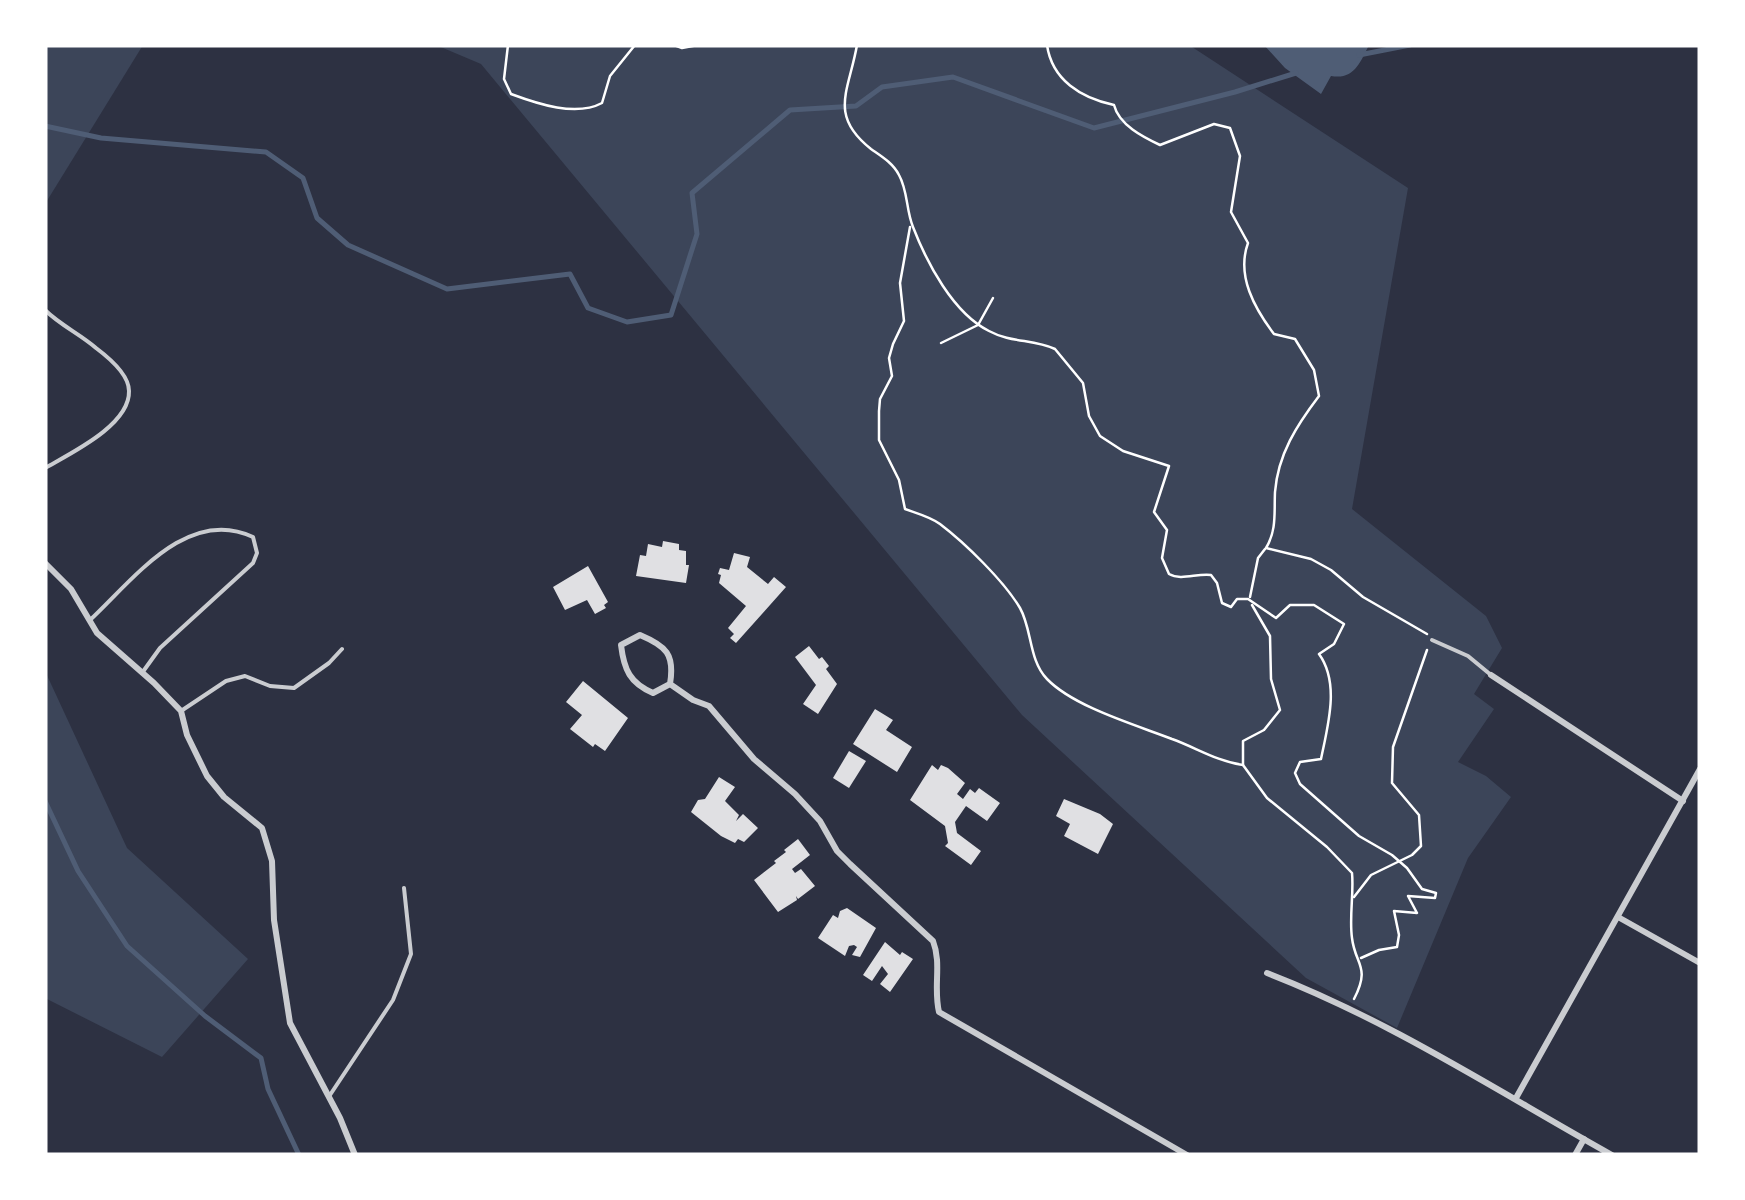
<svg xmlns="http://www.w3.org/2000/svg" width="1745" height="1200" font-family="'DejaVu Sans',sans-serif">
<style>
.green{fill:#3c4559}
.water{fill:#4f5d75}
.lines{fill:none;stroke-linecap:round;stroke-linejoin:round}
.stream{stroke:#4f5d75;stroke-width:5}
.building{fill:#e0e0e3}
.path{stroke:#fff;stroke-width:2.5}
.service{stroke:#caccd0;stroke-width:4}
.minor{stroke:#caccd0;stroke-width:6}
</style>
<rect width="100%" height="100%" fill="#2d3142"/>
<g class="green">
<polygon points="45,45 143,45 45,204"/>
<polygon points="436,45 1189,45 1408,188 1352,509 1486,616 1502,648 1474,694 1494,709 1458,762 1486,776 1511,797 1468,858 1397,1028 1306,978 1022,715 481,64"/>
<polygon points="45,671 127,848 248,959 162,1057 45,998"/>
</g>
<path class="water" d="M1264,45H1369C1360,63 1354,80 1331,76L1321,94L1285,68Z"/>
<g class="lines">
<g class="stream">
<polyline points="1359,55 1410,45"/>
<polyline points="45,126 101,138 266,152 303,178 317,218 348,245 447,289 570,274 588,308 627,322 671,315 697,234 692,193 790,110 856,106 882,87 953,77 1094,128 1235,92 1296,73"/>
<polyline points="45,801 78,871 127,946 205,1016 261,1058 268,1089 299,1155"/>
</g>
</g>
<g class="building">
<polygon points="663,541 679,544 679,550 686,551 686,565 689,565 686,583 636,576 640,555 646,556 648,544 662,547"/>
<polygon points="734,553 750,557 747,567 768,584 774,577 786,587 736,643 730,638 734,634 728,628 746,606 719,583 721,575 718,574 720,568 729,570"/>
<polygon points="588,566 608,602 604,605 606,608 595,614 587,600 565,610 553,587"/>
<polygon points="809,646 819,659 822,657 829,666 826,669 837,684 818,714 803,704 816,685 795,657"/>
<polygon points="583,681 628,718 605,751 595,744 593,747 570,729 582,715 566,702"/>
<polygon points="875,709 893,720 886,730 912,747 897,772 853,744"/>
<polygon points="849,751 866,761 849,788 833,778"/>
<polygon points="932,765 938,770 941,765 948,768 965,783 957,794 963,799 970,789 975,793 979,788 1000,803 987,821 966,806 955,822 957,833 981,851 971,865 945,846 948,843 945,826 910,800"/>
<polygon points="719,777 735,787 725,801 739,815 736,821 743,814 758,828 744,842 738,839 735,843 721,836 691,812 698,800 705,799"/>
<polygon points="1064,799 1100,814 1113,824 1098,854 1064,836 1070,824 1056,816"/>
<polygon points="798,839 810,855 792,869 795,873 801,869 815,886 798,899 796,896 797,900 778,912 754,880 776,863 774,861 786,852 784,850"/>
<polygon points="847,908 876,928 860,957 852,955 857,947 854,945 849,946 845,956 818,938 833,915 838,918 840,911"/>
<polygon points="885,942 900,955 902,952 913,959 890,992 880,984 888,974 882,966 872,981 863,975"/>
</g>
<g class="lines">
<g class="path">
<path d="M508,45L504,79L511,94C538,104 576,117 602,103L610,76L635,45"/>
<polyline points="674,45 682,48 698,45"/>
<path d="M857,45C849,91 828,115 871,149C881,156 893,163 899,175C908,191 906,210 913,227C927,263 953,313 989,331C1011,343 1033,339 1055,349L1083,383L1089,416L1100,436L1123,451L1169,466L1154,512L1167,530L1162,558L1169,574C1181,581 1197,573 1211,575L1217,583L1222,603L1231,607L1237,599H1248L1276,618L1290,605H1314L1344,624L1334,644L1319,654C1340,683 1328,725 1321,759L1300,762L1295,773L1300,784L1359,836L1392,855L1407,868L1422,889L1436,893L1435,898L1408,896L1417,913L1394,911L1399,935L1397,947L1379,950L1361,958"/>
<path d="M1047,45C1052,80 1081,98 1114,105C1119,125 1143,137 1160,145L1214,124L1230,128L1240,156L1231,212L1248,243C1236,276 1255,309 1274,334L1295,339L1314,370L1319,396C1297,425 1278,454 1275,492C1274,512 1277,530 1266,548L1311,559L1331,570L1363,597L1427,634"/>
<path d="M910,227L900,283L904,321L893,344L889,358L892,376L880,399L879,411V440L899,480L905,509C916,513 931,517 940,524C965,543 1004,581 1020,608C1032,629 1029,661 1047,679C1074,707 1136,725 1172,739C1197,748 1216,761 1243,765L1267,798L1327,847L1352,873C1354,894 1349,917 1352,938C1355,965 1371,966 1354,999"/>
<polyline points="941,343 978,325 993,298"/>
<polyline points="1250,597 1258,558 1265,549"/>
<polyline points="1243,765 1243,741 1264,730 1280,710 1271,679 1270,636 1252,605"/>
<polyline points="1354,897 1371,875 1412,855 1421,846 1419,815 1392,783 1393,747 1427,650"/>
</g>
<g class="service">
<path d="M45,310C60,325 80,334 96,348C108,357 129,375 129,391C130,425 71,453 45,468"/>
<path d="M90,620C133,580 187,506 253,537L257,553L253,563L160,648L142,673"/>
<polyline points="1432,640 1468,656 1491,675"/>
<polyline points="181,711 226,681 245,676 270,686 294,688 329,663 342,649"/>
<polyline points="330,1095 393,1000 411,954 404,888"/>
</g>
<g class="minor">
<polyline points="45,563 71,589 97,633 154,683 181,711 187,735 207,776 224,797 262,828 272,861 274,920 290,1023 340,1118 355,1155"/>
<polyline points="1491,675 1683,801"/>
<path d="M670,684L653,693C630,683 624,670 621,645L640,635C666,646 675,654 670,684L693,700L709,706L754,759L795,794L820,821L837,851L850,864L933,941C942,964 933,987 939,1012L1187,1155"/>
<polyline points="1618,917 1700,963"/>
<path d="M1267,973C1389,1020 1499,1092 1612,1155"/>
<polyline points="1516,1098 1700,769"/>
<polyline points="1575,1155 1584,1139"/>
</g>
</g>
<rect width="1745" height="1200" fill="none" stroke="#ffffff" stroke-width="95"/>
</svg>
